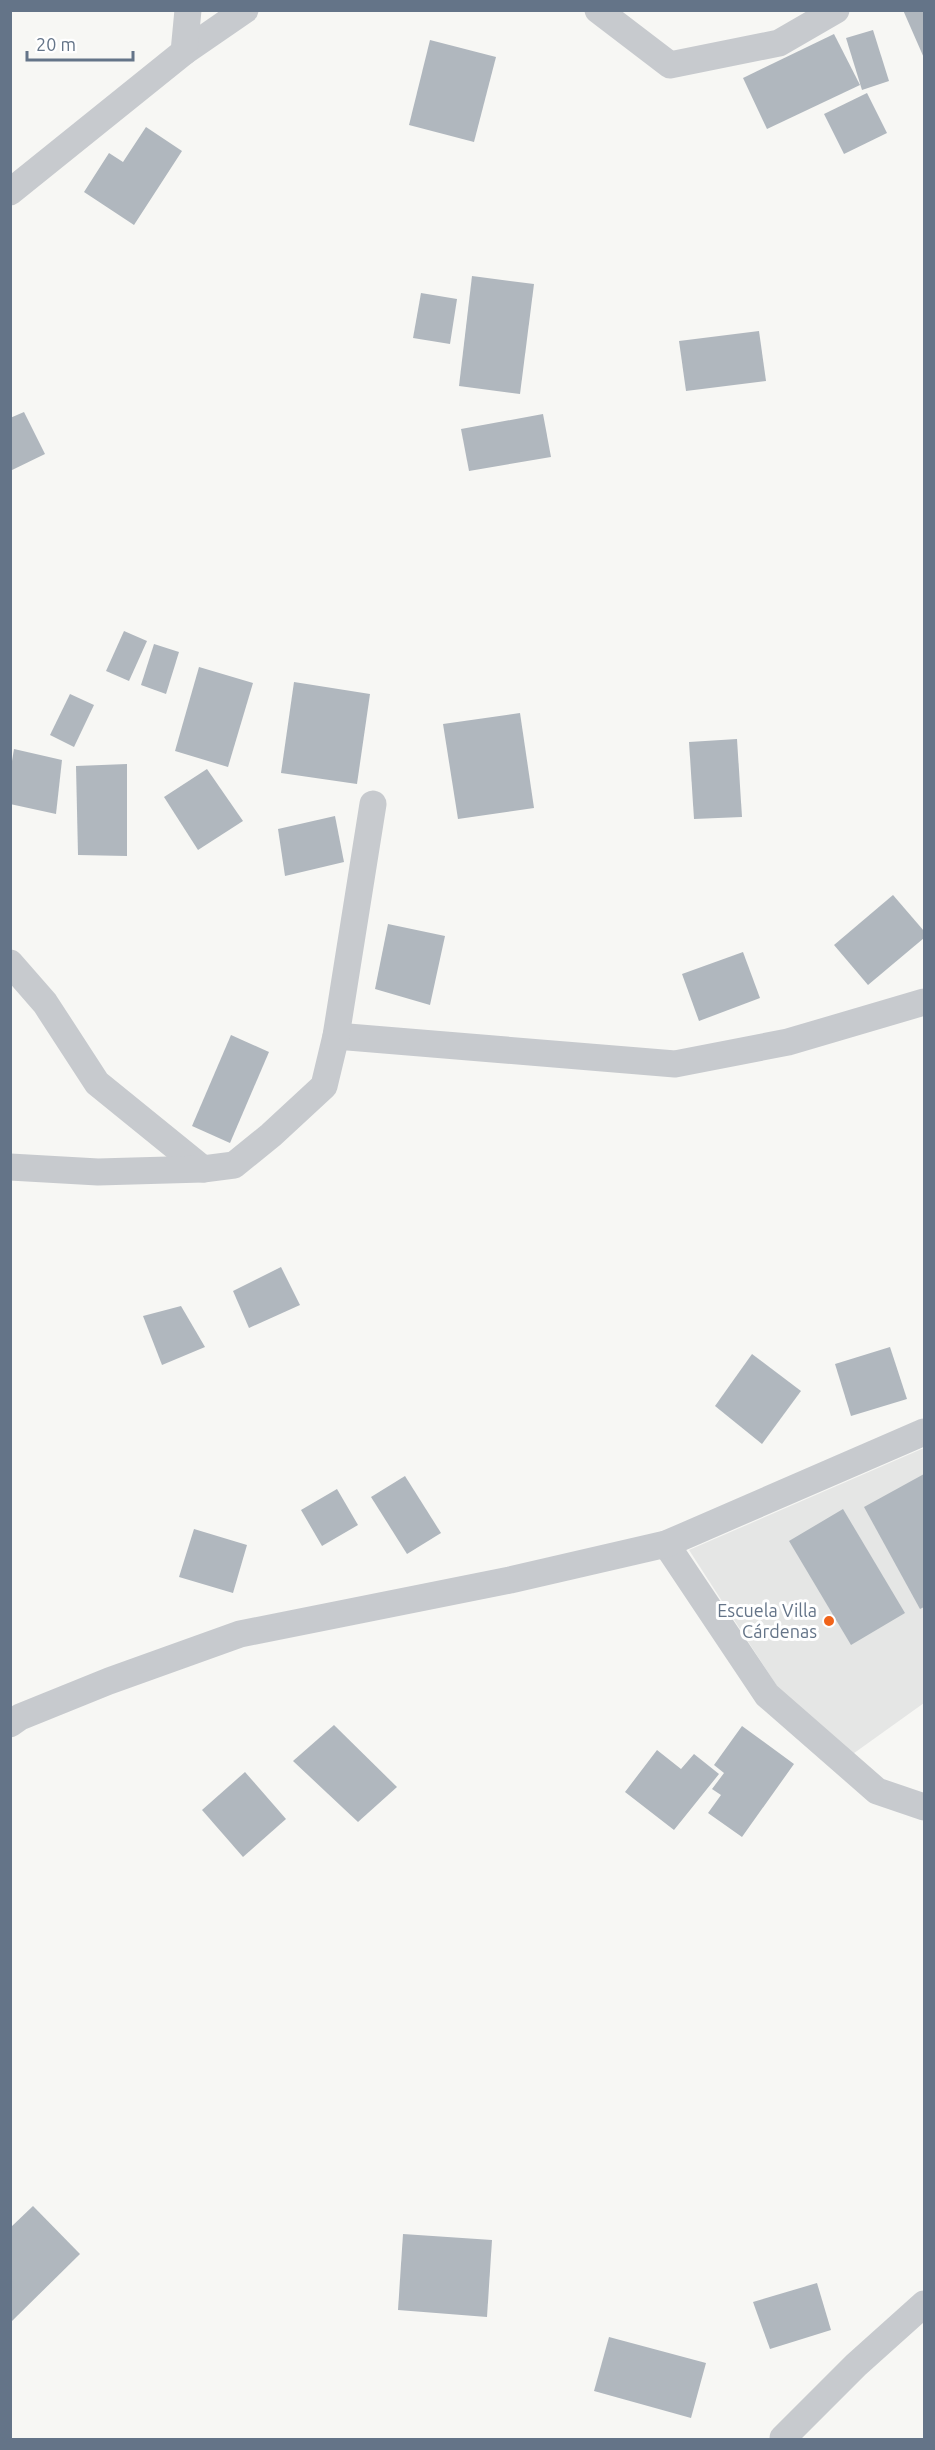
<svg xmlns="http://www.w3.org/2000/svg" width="935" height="2450" font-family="Ubuntu,sans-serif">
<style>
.built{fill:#e5e6e5}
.building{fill:#b0b7be}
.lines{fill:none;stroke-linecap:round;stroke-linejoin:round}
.minor{stroke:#c7cace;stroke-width:27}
.poi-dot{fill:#f1641a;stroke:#fff;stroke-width:2}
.labels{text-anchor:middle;stroke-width:6;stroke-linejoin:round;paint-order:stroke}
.poi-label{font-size:18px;fill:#647488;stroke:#fff;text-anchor:end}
</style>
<rect width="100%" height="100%" fill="#f7f7f4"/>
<polygon class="built" points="924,1448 924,1703 850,1756 780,1691 689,1550"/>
<g class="building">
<polygon points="903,10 924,10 924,58"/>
<polygon points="873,30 889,81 862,90 846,38"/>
<polygon points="834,34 860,85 767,129 743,78"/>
<polygon points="430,40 496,57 474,142 409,125"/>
<polygon points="867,93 887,133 844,154 824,114"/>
<polygon points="146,127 182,151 134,225 84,192 109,153 123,162"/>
<polygon points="472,276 534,284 520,394 459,386"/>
<polygon points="421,293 457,299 450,344 413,338"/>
<polygon points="759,331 766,381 686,391 679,341"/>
<polygon points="24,412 45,454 10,471 10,418"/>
<polygon points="543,414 551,457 469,471 461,429"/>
<polygon points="124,631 147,641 129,681 106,671"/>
<polygon points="154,644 179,652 166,694 141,685"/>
<polygon points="199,667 253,683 228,767 175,751"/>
<polygon points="294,682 370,694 357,784 281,773"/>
<polygon points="70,694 94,705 74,747 50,735"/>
<polygon points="520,713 534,808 458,819 443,724"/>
<polygon points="737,739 742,817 694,819 689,742"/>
<polygon points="14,749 62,760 56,814 10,804 10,773"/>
<polygon points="127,764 127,856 78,855 76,766"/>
<polygon points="207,769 243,821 198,850 164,797"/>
<polygon points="335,816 344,862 285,876 278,829"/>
<polygon points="893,895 924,931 924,938 868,985 834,945"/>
<polygon points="388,924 445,936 430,1005 375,989"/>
<polygon points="743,952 760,998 699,1021 682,974"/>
<polygon points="231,1035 269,1052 230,1143 192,1126"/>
<polygon points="281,1267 300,1305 249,1328 233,1291"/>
<polygon points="181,1306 205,1347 162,1365 143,1316"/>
<polygon points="890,1347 907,1399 851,1416 835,1364"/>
<polygon points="752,1354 801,1391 762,1444 715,1406"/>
<polygon points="924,1474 924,1607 920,1609 864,1507"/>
<polygon points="405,1476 441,1533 407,1554 371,1497"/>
<polygon points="337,1489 358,1525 322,1546 301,1510"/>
<polygon points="843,1509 905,1613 851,1645 789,1541"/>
<polygon points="194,1529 247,1545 233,1593 179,1577"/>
<polygon points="334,1725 397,1787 358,1822 293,1761"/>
<polygon points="742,1726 794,1764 742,1837 708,1813 721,1795 712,1789 724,1773 714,1765"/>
<polygon points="657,1750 681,1769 694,1754 719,1774 674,1830 625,1792"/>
<polygon points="245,1772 286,1819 243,1857 202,1810"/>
<polygon points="33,2206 80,2254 10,2323 10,2228"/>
<polygon points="403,2234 492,2240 487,2317 398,2310"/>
<polygon points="817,2283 831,2330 770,2349 753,2302"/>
<polygon points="609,2337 706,2363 691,2418 594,2391"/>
</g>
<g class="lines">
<g class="minor">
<polyline points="598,10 670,65 779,43 836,10"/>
<polyline points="184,52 245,10"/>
<polyline points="10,192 184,52 188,10"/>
<polyline points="10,963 45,1003 97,1083 203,1169"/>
<polyline points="336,1036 675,1064 788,1042 924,1002"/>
<polyline points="10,1167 98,1172 203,1169 234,1165 271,1135 324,1086 336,1036 373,804"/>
<polyline points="666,1544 767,1695 877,1791 924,1807"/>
<polyline points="10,1724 20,1717 109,1681 240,1634 510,1580 666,1544 924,1432"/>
<polyline points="783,2438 856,2365 924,2304"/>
</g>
</g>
<circle class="poi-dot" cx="829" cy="1621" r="6"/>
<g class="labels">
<g class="poi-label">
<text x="817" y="1617">Escuela Villa<tspan x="817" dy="21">Cárdenas</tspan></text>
</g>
</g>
<rect width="935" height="2450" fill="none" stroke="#647488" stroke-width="24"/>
<path d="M27 51v9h106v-9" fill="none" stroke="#647488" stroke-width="3"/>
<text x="36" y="51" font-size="18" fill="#647488" stroke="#ffffff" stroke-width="4.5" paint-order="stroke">20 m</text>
</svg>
